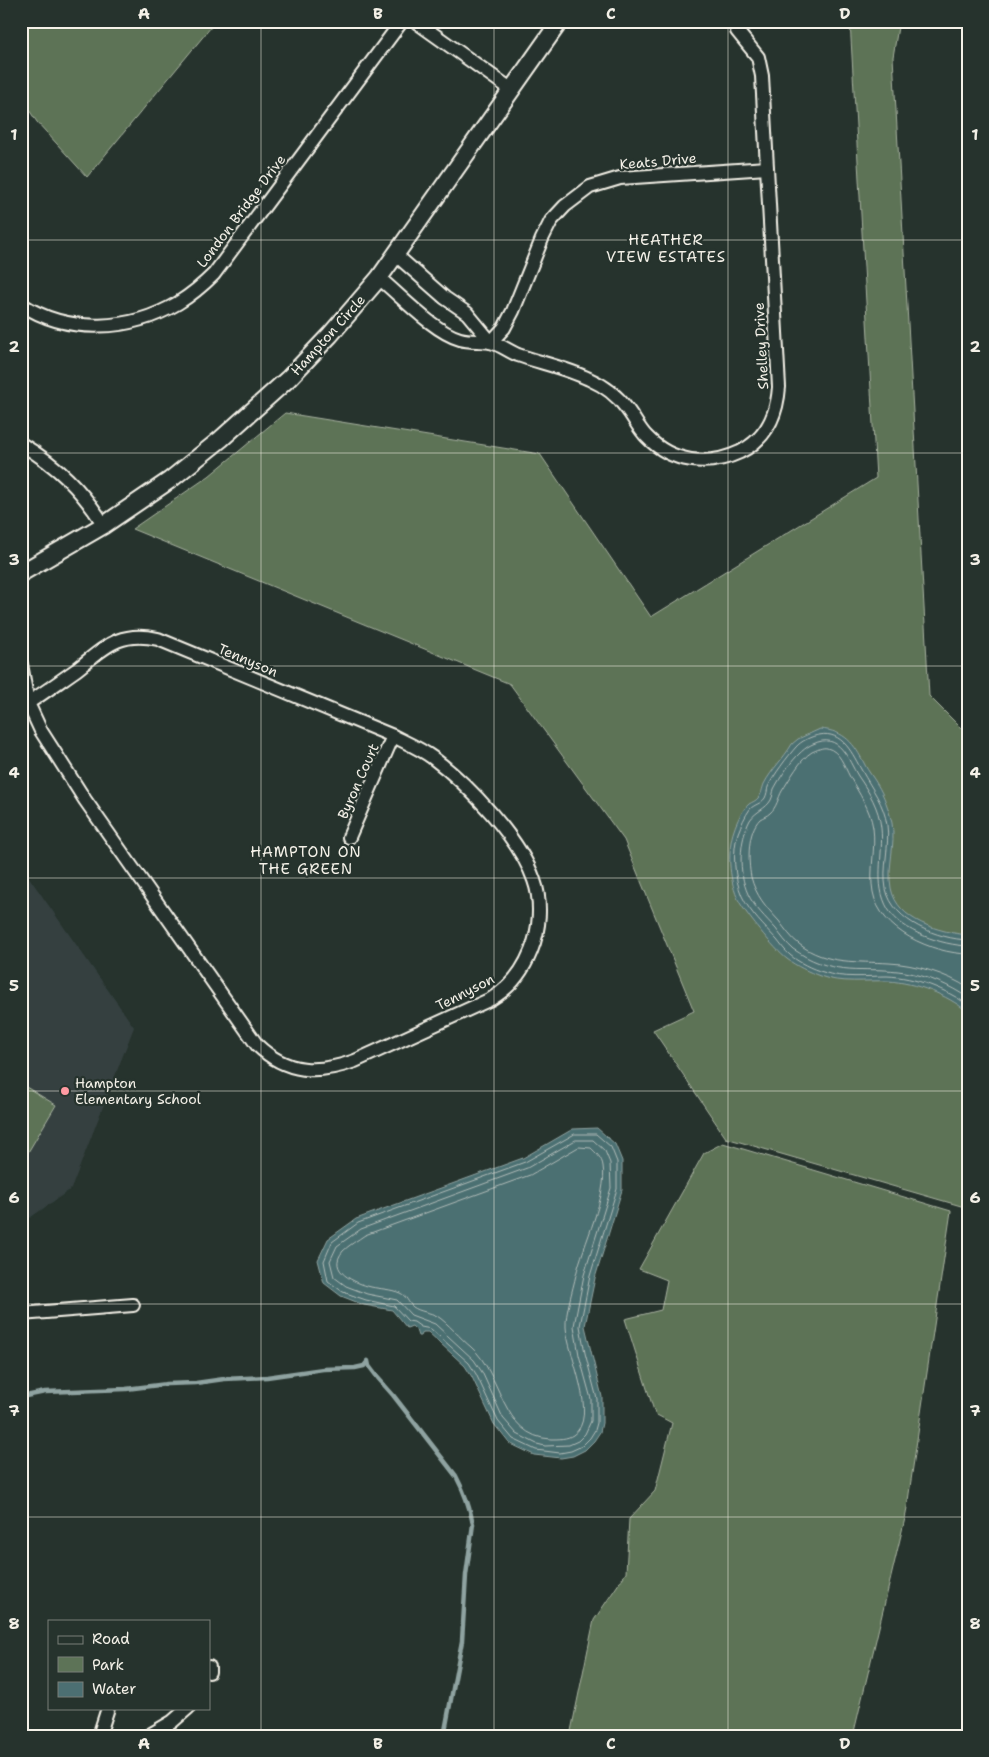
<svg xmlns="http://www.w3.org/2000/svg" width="989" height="1757" font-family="'Shantell Sans',sans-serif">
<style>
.built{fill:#354141}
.green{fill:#5d7357;stroke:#a8b2a0}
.water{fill:#4c6f72;stroke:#8fa3a1}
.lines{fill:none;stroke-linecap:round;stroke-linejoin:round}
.shore{stroke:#b1bdb9;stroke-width:1}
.stream{stroke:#8fa3a1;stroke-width:4.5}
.minor-casing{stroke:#f4f1e8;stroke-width:16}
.tertiary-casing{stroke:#f4f1e8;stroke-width:20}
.minor{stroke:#26332d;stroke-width:12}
.tertiary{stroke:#26332d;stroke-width:16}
.grid{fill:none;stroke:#f4f1e8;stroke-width:1;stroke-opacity:0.55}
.poi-dot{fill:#ff9aa2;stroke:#26332d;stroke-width:2}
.labels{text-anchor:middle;stroke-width:4.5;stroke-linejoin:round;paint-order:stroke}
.street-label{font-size:14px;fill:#f4f1e8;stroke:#26332d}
.poi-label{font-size:14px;fill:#f4f1e8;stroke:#26332d;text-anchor:start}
.neighbourhood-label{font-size:15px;letter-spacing:1px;fill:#f4f1e8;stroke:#26332d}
.neatline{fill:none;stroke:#f4f1e8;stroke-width:2}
.grid-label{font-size:16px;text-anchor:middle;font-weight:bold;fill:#f4f1e8}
</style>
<rect width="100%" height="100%" fill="#26332d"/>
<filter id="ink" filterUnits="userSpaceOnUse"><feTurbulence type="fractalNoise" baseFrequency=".02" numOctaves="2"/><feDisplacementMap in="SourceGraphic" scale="10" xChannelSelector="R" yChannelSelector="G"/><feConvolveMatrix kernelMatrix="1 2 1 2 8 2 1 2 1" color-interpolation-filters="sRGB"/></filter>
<g filter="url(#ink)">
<polygon class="built" points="21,866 134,1027 71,1189 21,1224"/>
<g class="green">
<polygon points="21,21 216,21 87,177 37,122 21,98"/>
<polygon points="850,21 899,21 893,57 929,696 968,735 968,1208 726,1138 653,1030 694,1011 624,840 510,684 132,529 209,476 285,413 540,454 651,617 876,478"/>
<polygon points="21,1084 56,1105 21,1164"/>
<polygon points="723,1143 951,1211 906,1514 853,1736 570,1736 594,1620 626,1573 629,1519 655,1491 672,1423 655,1414 625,1319 661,1310 667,1280 639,1269 704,1153"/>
</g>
<g class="water">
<path d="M820,729C845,731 854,743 865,765C868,771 873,777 877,784C884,795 889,810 892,823C896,845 887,867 891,888C897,921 940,932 968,935V1012C946,994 916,983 888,981C866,980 841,984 820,976C809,972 796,966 787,959C775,950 742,910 737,897C729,878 727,850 734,830C737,821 742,810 749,804C752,802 756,801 758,798C762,794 762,789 764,784C771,770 784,758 792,744L798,739Z"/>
<polygon points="597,1128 615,1144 622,1161 622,1190 595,1278 585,1326 602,1397 602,1423 600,1432 594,1441 585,1450 573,1456 561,1458 534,1455 509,1443 494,1424 472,1377 465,1366 428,1332 423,1332 421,1336 418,1336 416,1330 412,1326 407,1328 392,1310 364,1305 341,1296 324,1283 318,1260 328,1239 356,1219 523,1158 573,1129"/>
</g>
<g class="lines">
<g class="shore">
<path d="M968,940C939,939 893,922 886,889C882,868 890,846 887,825C884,804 872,789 862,771C853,755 843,730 819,735C812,736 801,741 796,747C788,756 773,776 768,787C767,791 767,794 765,798C761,804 755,804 750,809C745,816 741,825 738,833C732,851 734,878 742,896C750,913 765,927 777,940C781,945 785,951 790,955C798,962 812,969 823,972C843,979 867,976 887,976C915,977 946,989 968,1005"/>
<path d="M968,946C942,945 902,932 888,909C873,883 884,856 881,828C879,808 869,792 858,776C848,760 840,731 813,744C798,750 782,774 774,789C773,792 773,796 771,800C766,809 756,811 750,820C739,841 738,872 748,894C754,907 766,918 776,929C781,936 787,944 793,949C797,952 802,954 806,957C842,976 868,966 905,972C927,976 950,985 968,998"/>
<path d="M968,954C932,953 880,931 873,892C869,871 876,849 873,828C870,808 859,794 850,777C844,766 840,751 827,748C822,747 817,750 812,752C801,758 789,780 782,791C778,798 777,807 770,813C767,816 763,817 760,819C747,832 748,861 751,877C756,896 766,907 779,921C785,929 791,938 799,944C826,965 858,961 889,963C914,964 948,974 968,988"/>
<polygon points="575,1134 596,1134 611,1147 617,1162 617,1189 590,1276 580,1326 585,1353 597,1399 597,1423 595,1430 590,1438 582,1446 571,1451 560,1453 536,1450 513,1439 498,1421 476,1374 469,1363 431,1329 421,1327 414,1322 408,1321 394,1306 366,1300 343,1292 328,1281 324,1261 332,1242 358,1223 525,1162"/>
<polygon points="576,1140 593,1140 605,1151 610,1163 611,1188 584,1275 574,1326 579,1355 591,1399 591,1421 585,1434 578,1441 569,1445 545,1446 537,1444 517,1434 503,1418 482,1372 474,1360 435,1324 411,1315 397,1300 367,1294 346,1286 334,1277 330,1261 337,1246 361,1229 527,1168"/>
<path d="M579,1147L591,1148C596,1153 602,1158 603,1166C608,1195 583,1245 576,1275C573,1289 565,1314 566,1327C567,1353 600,1418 573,1435C567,1439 559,1439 551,1439C501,1437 502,1373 471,1347C461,1339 447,1322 437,1316C430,1312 420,1312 413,1307C408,1303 407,1296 400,1293C391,1289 380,1289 371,1287C355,1283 326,1271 343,1251C349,1245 358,1240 365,1235L530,1175Z"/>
</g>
<path class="stream" d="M21,1397L45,1392L126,1389L167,1384L196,1383L224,1379L267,1377L323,1369L355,1368L364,1366L368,1361L369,1366L378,1378L393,1395L456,1476C464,1491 470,1508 473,1524L466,1575L462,1641L444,1736"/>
<g class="minor-casing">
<g id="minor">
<polyline points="415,21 512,90"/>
<polyline points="396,255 445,298 467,313 491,342"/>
<path d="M379,278C400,295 434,332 460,339C470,342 480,340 490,342C500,344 508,351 518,355C541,363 567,368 589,379C605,386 617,395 627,409C634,418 639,429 647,437C672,463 708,467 740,452C766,439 777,415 779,387L762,76L758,57L737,31"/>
<path d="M21,304C68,335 131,331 178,303C191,295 203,285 214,274L402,21"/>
<polyline points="491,342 504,328 513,311 542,239 551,221 565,206 590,187 620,178 767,168"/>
<path d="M21,444C58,466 81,489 104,525"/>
<path d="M21,664L28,703L41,731L57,756L85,800L257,1045C287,1074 318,1074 355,1061L491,999C510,988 523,971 531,951C540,929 542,902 534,880C520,839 468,784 433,758C421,749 407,743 393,736L158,639C119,630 104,648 76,670C60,681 44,693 28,703"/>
<polyline points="349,837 393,736"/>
<polyline points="21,1314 133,1305"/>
<polyline points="209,1667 209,1672"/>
<polyline points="99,1736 108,1708"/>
<polyline points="148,1736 172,1722 188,1708"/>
</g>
</g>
<g class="tertiary-casing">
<polyline id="tertiary" points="21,573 104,525 170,480 221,439 289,378 330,335 379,278 560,21"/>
</g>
<use href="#minor" class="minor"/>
<use href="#tertiary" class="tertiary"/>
</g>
</g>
<path class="grid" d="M261,21V1736M494,21V1736M728,21V1736M21,240H968M21,453H968M21,666H968M21,878H968M21,1091H968M21,1304H968M21,1517H968"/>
<circle class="poi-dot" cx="65" cy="1091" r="5"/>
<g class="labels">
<g class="street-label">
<text transform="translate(658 161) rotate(-5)" y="5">Keats Drive</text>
<text transform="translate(241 211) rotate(-53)" y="5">London Bridge Drive</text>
<text transform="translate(328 335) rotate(-48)" y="5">Hampton Circle</text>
<text transform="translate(761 346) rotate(-93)" y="5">Shelley Drive</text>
<text transform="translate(248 660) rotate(23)" y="5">Tennyson</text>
<text transform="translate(358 781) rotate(-66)" y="5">Byron Court</text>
<text transform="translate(465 992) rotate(-27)" y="5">Tennyson</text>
</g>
<g class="poi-label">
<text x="75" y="1088">Hampton<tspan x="75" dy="16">Elementary School</tspan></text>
</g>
<g class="neighbourhood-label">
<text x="666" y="245">HEATHER<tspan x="666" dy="17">VIEW ESTATES</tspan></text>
<text x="306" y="857">HAMPTON ON<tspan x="306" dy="17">THE GREEN</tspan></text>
</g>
</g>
<rect width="989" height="1757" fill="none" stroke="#26332d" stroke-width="55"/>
<rect x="48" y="1620" width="162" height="90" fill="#26332d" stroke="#787f78"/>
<rect x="58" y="1636" width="25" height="8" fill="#26332d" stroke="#787f78"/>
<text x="92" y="1644" font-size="15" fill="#f4f1e8">Road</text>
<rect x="58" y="1657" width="25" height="15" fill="#5d7357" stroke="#787f78"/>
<text x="92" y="1670" font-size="15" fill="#f4f1e8">Park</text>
<rect x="58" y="1682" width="25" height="15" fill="#4c6f72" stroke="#787f78"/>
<text x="92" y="1694" font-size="15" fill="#f4f1e8">Water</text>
<rect x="28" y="28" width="934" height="1702" class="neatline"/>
<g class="grid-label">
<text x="144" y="19">A</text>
<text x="378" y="19">B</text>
<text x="611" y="19">C</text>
<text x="845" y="19">D</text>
<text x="14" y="140">1</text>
<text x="975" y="140">1</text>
<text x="14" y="352">2</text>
<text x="975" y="352">2</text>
<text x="14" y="565">3</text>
<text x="975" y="565">3</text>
<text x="14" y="778">4</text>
<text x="975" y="778">4</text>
<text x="14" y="991">5</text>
<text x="975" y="991">5</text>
<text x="14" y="1203">6</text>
<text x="975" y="1203">6</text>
<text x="14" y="1416">7</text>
<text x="975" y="1416">7</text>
<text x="14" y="1629">8</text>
<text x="975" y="1629">8</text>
<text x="144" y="1749">A</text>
<text x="378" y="1749">B</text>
<text x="611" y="1749">C</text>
<text x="845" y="1749">D</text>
</g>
</svg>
